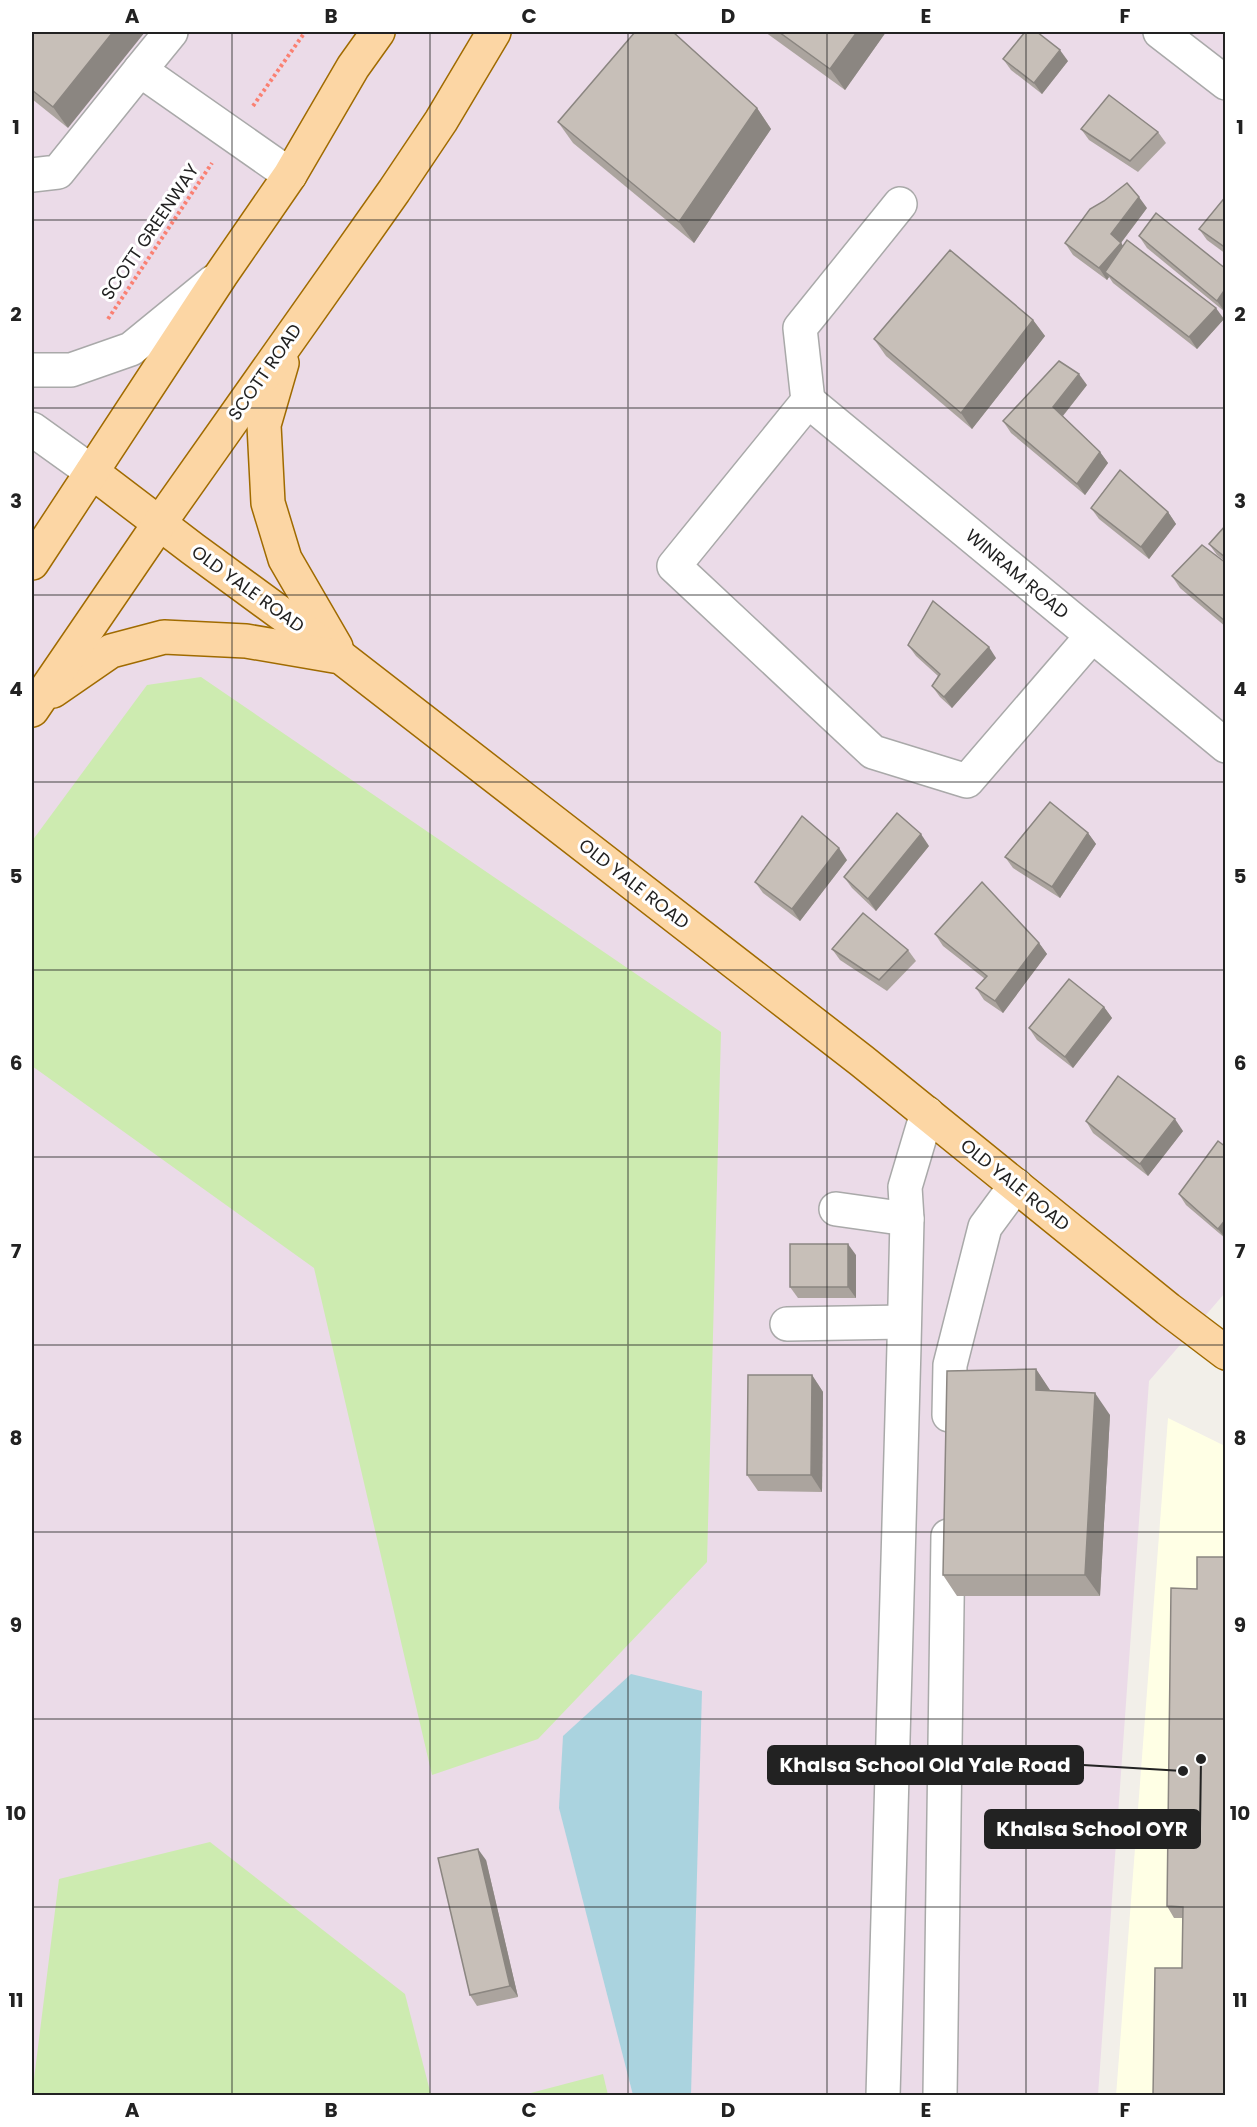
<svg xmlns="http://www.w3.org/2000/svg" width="1257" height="2127" font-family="Poppins,sans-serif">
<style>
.industrial{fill:#ebdbe8}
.education{fill:#ffffe5}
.grass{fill:#cdebb0}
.water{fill:#aad3df}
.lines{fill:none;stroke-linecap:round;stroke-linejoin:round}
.minor-casing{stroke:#a9a9a9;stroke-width:36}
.major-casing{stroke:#a06b00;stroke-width:36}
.path{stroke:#fa8072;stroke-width:4;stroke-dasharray:3 3;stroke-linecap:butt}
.minor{stroke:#fff;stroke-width:33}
.major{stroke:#fcd6a4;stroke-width:33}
.wall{fill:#aba49e}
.shaded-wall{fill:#8b8681}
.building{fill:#c7bfb8;stroke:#8b8681;stroke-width:1.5}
.grid{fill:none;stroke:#222;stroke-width:1.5;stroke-opacity:0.55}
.labels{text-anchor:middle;stroke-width:6;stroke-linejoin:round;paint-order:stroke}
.street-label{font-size:18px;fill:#222;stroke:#fff}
.leader{fill:none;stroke:#222;stroke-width:2}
.callout-dot{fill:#222;stroke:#fff;stroke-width:2}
.callout{fill:#222;stroke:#222;stroke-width:2}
.callout-label{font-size:20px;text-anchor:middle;font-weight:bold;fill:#fff}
.neatline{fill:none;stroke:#222;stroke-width:2}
.grid-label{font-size:20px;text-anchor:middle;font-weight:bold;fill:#222}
</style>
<rect width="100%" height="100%" fill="#f2efe9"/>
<polygon class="industrial" points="32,32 1225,32 1225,1295 1224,1294 1149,1381 1098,2095 32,2096"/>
<polygon class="education" points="1168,1418 1225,1446 1225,2095 1116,2096"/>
<g class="grass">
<polygon points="201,677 721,1032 707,1562 538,1739 432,1775 314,1268 32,1066 32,841 147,685"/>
<polygon points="210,1842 405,1994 431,2095 32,2095 59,1879"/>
<polygon points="603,2074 608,2095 523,2095"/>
</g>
<polygon class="water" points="631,1674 702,1691 691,2095 633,2095 559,1808 563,1736"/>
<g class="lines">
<g class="minor-casing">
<g id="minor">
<polyline points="1160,32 1226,83"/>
<polyline points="140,70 171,32"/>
<polyline points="32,175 58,172 140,70 290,175"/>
<polyline points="900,204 800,328 808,401 674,566 873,752 967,781 1092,636"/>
<polyline points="32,370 71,370 131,349 213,282"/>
<polyline points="808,401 1226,746"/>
<polyline points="32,429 92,472"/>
<polyline points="836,1209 907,1219"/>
<polyline points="787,1324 904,1322"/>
<polyline points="949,1415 950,1365 985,1227 1016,1185"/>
<polyline points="883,2096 904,1346 907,1219 905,1187 927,1113"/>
<polyline points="940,2096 948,1536"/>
</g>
</g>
<g class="major-casing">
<g id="major">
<polyline points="282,363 264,425 268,503 285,559 336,647"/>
<polyline points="92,472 193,549 342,658 862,1061 1168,1309 1226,1353"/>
<polyline points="32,563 221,275 290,175 353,67 378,32"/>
<polyline points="53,691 111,651 164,637 246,641 334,656"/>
<polyline points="32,710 159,524 394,191 441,121 494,32"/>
</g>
</g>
<g class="path">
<polyline points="253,106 305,32"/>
<polyline points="108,319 212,163"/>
</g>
<use href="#minor" class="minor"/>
<use href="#major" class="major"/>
</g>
<g class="wall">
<polygon points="32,32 68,128 32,99"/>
<polygon points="765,32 886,32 845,90"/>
<polygon points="1003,59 1068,61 1042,94 1011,70"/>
<polygon points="757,108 771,129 694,243 573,143 558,122"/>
<polygon points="1081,129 1158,132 1166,143 1138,172 1089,140"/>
<polygon points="1226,196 1226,254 1207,240 1199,229"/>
<polygon points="1147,208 1121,243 1123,246 1224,319 1197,349 1113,283 1109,277 1107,280 1073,255 1065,243"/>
<polygon points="1139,236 1226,269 1225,312 1147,248"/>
<polygon points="1033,320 1045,336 972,429 886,356 874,339"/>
<polygon points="1087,385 1063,416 1100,452 1108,463 1085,495 1011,433 1003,421"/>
<polygon points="1091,508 1168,512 1176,524 1149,559 1099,519"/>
<polygon points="1226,525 1226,562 1217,555 1209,544"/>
<polygon points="1226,563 1226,627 1180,588 1172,576"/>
<polygon points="908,645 996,658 952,708 940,697 932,686 938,676 916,656"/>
<polygon points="1088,833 1096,844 1060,898 1013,868 1005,857"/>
<polygon points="929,846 876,911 852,888 844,877"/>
<polygon points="847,860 800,921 763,893 755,882"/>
<polygon points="935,934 1039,943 1047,954 1003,1013 984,1000 976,988 985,979 943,946"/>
<polygon points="832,949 908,950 916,961 887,991 840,960"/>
<polygon points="1104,1007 1112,1018 1073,1068 1037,1040 1029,1028"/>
<polygon points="1086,1121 1183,1131 1148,1176 1093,1133"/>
<polygon points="1226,1147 1226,1239 1186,1205 1179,1194"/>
<polygon points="856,1255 856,1298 798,1298 790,1287"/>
<polygon points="1036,1369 1050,1391 1110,1415 1100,1596 957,1596 943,1575"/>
<polygon points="812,1375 823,1392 822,1492 758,1491 747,1475"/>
<polygon points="1226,1557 1182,1968 1182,1918 1174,1918 1167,1906"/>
<polygon points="486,1860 518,1997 477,2006 470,1995"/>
</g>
<g class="shaded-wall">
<polygon points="113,32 145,32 68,128 53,107"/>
<polygon points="857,32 886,32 845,90 830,69"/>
<polygon points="1060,50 1068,61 1042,94 1034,83"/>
<polygon points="757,108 771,129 694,243 679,222"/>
<polygon points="1139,197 1147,208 1120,244 1121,243 1129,254 1105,272 1109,277 1107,280 1099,268 1111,234"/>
<polygon points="1226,288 1226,311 1225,312 1217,301"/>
<polygon points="1216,308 1224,319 1197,349 1189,337"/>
<polygon points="1033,320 1045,336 972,429 961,413"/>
<polygon points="1079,374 1087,385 1061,418 1053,407"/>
<polygon points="1100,452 1108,463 1085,495 1077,484"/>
<polygon points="1168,512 1176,524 1149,559 1141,547"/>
<polygon points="989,647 996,658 952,708 944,697"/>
<polygon points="1088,833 1096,844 1060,898 1052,887"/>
<polygon points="921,834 929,846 876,911 868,899"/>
<polygon points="839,848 847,860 800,921 792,909"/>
<polygon points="1039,943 1047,954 1003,1013 995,1001"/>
<polygon points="1104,1007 1112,1018 1073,1068 1065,1057"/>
<polygon points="1175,1119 1183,1131 1148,1176 1140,1164"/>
<polygon points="1226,1219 1226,1239 1218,1229"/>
<polygon points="848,1244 856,1255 856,1298 848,1287"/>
<polygon points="1036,1369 1050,1390 1050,1411 1036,1390"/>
<polygon points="812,1375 823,1392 822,1492 811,1475"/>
<polygon points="1095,1393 1110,1415 1100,1596 1085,1575"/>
<polygon points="478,1849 486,1860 518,1997 510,1986"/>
</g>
<g class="building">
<polygon points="32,32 113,32 53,107 32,90"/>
<polygon points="635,32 673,32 757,108 679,222 558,122"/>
<polygon points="779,32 857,32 830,69"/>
<polygon points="1025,32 1037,32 1060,50 1034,83 1003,59"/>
<polygon points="1109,95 1158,132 1130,161 1081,129"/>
<polygon points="1127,183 1139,197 1111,234 1121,243 1099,268 1065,243 1090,209 1104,201"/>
<polygon points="1226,196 1226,248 1199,229"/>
<polygon points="1156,213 1226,269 1226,288 1217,301 1139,236"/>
<polygon points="1127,240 1216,308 1189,337 1105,272"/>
<polygon points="950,250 1033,320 961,413 874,339"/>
<polygon points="1059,361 1079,374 1053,407 1100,452 1077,484 1003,421"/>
<polygon points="1120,470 1168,512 1141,547 1091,508"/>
<polygon points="1226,525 1226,558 1209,544"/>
<polygon points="1202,545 1226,563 1226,622 1172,576"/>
<polygon points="933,601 989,647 944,697 932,686 940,674 908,645"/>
<polygon points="1050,802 1088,833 1052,887 1005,857"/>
<polygon points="897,813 921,834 868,899 844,877"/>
<polygon points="802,816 839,848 792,909 755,882"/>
<polygon points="982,882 1039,943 995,1001 976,988 987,976 935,934"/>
<polygon points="863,913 908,950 879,980 832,949"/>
<polygon points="1069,979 1104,1007 1065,1057 1029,1028"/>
<polygon points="1118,1076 1175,1119 1140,1164 1086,1121"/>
<polygon points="1218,1141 1226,1147 1226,1219 1218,1229 1179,1194"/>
<rect x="790" y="1244" width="58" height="43"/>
<polygon points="1036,1369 1036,1390 1095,1393 1085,1575 943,1575 947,1371"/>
<polygon points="748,1375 812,1375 811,1475 747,1475"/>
<polygon points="1197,1557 1226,1557 1226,2096 1153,2096 1155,1968 1182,1968 1183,1907 1167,1906 1171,1588 1197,1589"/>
<polygon points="478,1849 510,1986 470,1995 438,1858"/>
</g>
<path class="grid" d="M232,32V2096M430,32V2096M628,32V2096M827,32V2096M1026,32V2096M32,220H1226M32,408H1226M32,595H1226M32,782H1226M32,970H1226M32,1157H1226M32,1345H1226M32,1532H1226M32,1719H1226M32,1907H1226"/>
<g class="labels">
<g class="street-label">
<text transform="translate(150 232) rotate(-56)" y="6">SCOTT GREENWAY</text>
<text transform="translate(265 372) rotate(-55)" y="6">SCOTT ROAD</text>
<text transform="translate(1017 574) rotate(40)" y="6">WINRAM ROAD</text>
<text transform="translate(248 589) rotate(36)" y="6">OLD YALE ROAD</text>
<text transform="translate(634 884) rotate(38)" y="6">OLD YALE ROAD</text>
<text transform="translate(1015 1185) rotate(39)" y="6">OLD YALE ROAD</text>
</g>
</g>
<path class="leader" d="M1183 1771L1083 1765M1201 1759L1200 1829"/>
<g class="callout-dot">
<circle cx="1183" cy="1771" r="6"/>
<circle cx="1201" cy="1759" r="6"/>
</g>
<g class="callout">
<rect x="768" y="1746" width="315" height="38" rx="6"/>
<rect x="985" y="1810" width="215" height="38" rx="6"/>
</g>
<g class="callout-label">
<text x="925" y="1772">Khalsa School Old Yale Road</text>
<text x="1092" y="1836">Khalsa School OYR</text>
</g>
<rect width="1257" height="2127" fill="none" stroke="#ffffff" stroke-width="66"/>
<rect x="33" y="33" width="1191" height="2061" class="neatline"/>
<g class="grid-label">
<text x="132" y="23">A</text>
<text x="331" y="23">B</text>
<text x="529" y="23">C</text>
<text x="728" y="23">D</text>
<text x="926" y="23">E</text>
<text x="1125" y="23">F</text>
<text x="16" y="134">1</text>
<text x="1240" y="134">1</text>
<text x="16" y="321">2</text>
<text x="1240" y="321">2</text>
<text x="16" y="508">3</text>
<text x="1240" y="508">3</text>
<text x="16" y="696">4</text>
<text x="1240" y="696">4</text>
<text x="16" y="883">5</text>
<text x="1240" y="883">5</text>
<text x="16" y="1070">6</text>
<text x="1240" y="1070">6</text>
<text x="16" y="1258">7</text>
<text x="1240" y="1258">7</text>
<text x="16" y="1445">8</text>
<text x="1240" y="1445">8</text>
<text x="16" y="1632">9</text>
<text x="1240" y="1632">9</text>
<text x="16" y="1820">10</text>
<text x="1240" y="1820">10</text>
<text x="16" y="2007">11</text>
<text x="1240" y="2007">11</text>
<text x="132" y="2117">A</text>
<text x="331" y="2117">B</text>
<text x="529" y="2117">C</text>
<text x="728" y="2117">D</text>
<text x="926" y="2117">E</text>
<text x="1125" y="2117">F</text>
</g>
</svg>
